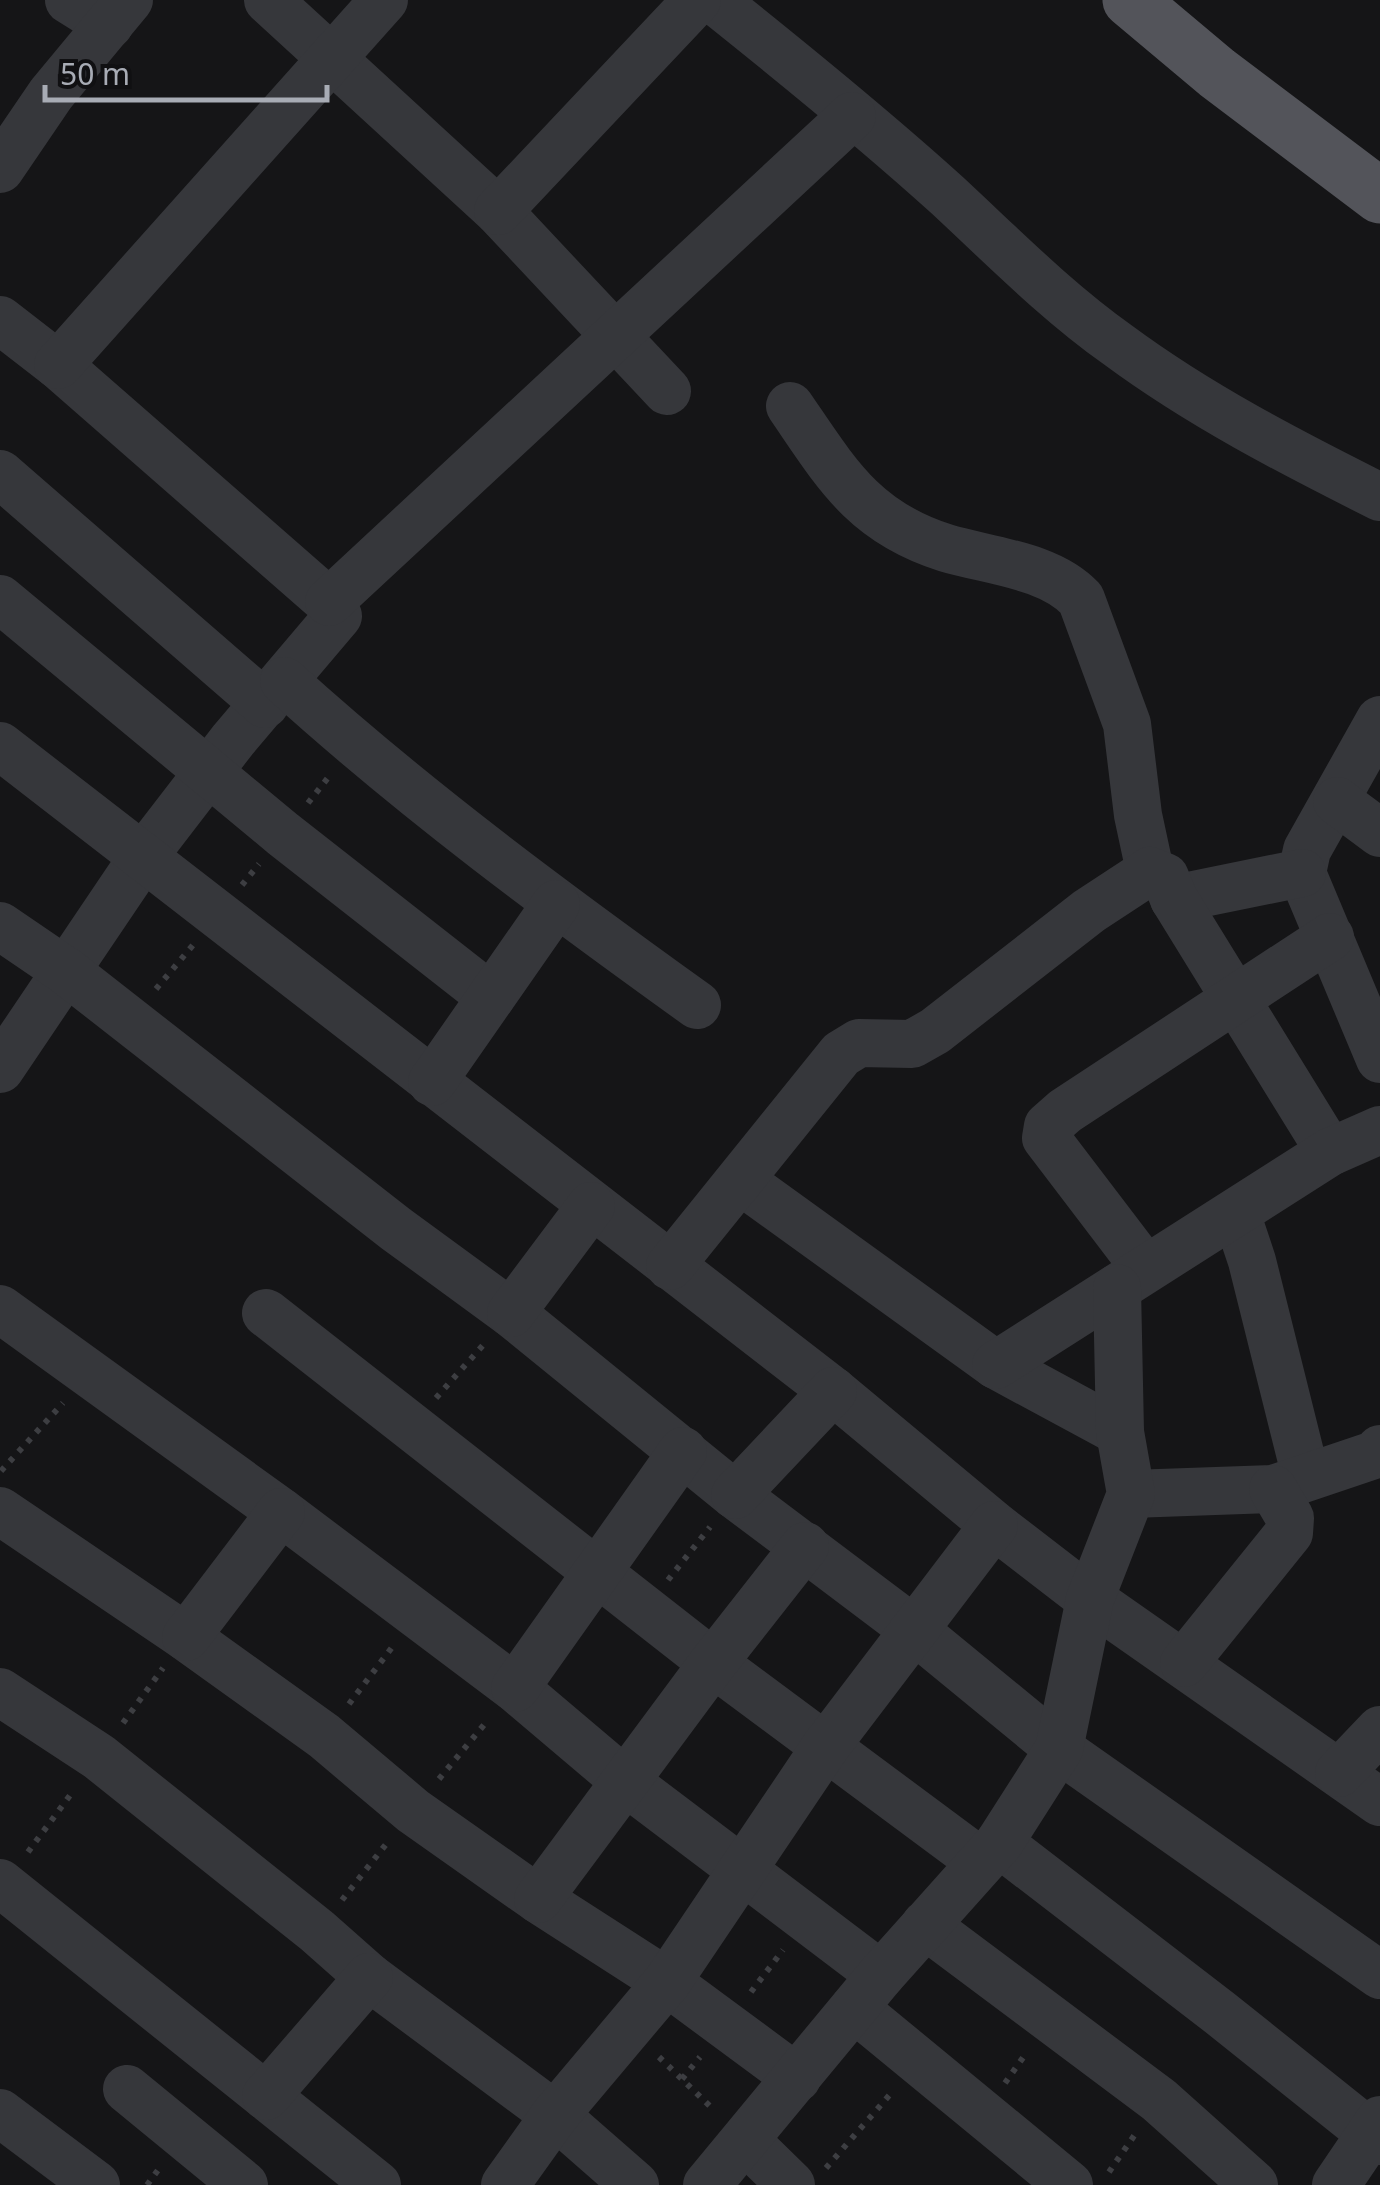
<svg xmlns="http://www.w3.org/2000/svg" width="1380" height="2185" font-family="'Noto Sans',sans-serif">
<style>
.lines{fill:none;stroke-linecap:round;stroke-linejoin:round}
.path{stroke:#3d3e42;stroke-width:6;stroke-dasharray:5 8;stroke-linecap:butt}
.minor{stroke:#36373b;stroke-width:48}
.major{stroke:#53545a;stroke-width:55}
</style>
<rect width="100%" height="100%" fill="#151517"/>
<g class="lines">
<g class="path">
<polyline points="308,803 331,774"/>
<polyline points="242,885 259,864"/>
<polyline points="156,989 193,945"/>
<polyline points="436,1398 484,1344"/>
<polyline points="1,1471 63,1403"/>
<polyline points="668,1580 710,1527"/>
<polyline points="349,1704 393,1646"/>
<polyline points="123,1723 163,1668"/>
<polyline points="439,1779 488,1720"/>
<polyline points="28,1852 74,1790"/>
<polyline points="342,1900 387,1843"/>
<polyline points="751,1992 783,1950"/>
<polyline points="659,2057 715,2111"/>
<polyline points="682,2079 700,2057"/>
<polyline points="1005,2083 1027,2052"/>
<polyline points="826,2168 893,2091"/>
<polyline points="1109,2172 1136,2133"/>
<polyline points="147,2185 161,2166"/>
</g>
<g class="minor">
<polyline points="69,0 109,25"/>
<polyline points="268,0 498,211 667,391"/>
<path d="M714,0C793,63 872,127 947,195C1002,246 1056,301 1118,345C1199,405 1290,452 1380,497"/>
<polyline points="0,169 51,94 129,0"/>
<polyline points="498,211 697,0"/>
<polyline points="0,320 58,365 329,602 338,616 233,740 143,857 0,1069"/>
<polyline points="58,365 384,0"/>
<path d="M790,406C836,473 863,522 946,548C990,561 1049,565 1081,599L1127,724L1138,815L1150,871"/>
<polyline points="0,474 265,704"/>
<polyline points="0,599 283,834 491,997"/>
<polyline points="329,602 852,116"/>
<path d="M284,681C414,799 555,903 697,1005"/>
<polyline points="1380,720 1307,850 1302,873 1380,1059"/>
<polyline points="0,746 833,1391 994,1525 1090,1599 1380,1802"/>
<polyline points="1337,801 1380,833"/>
<polyline points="1174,899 1302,873"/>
<polyline points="0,926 66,971 396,1229 511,1313 735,1495 913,1629 1059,1749 1380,1975"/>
<polyline points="432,1082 556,904"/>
<polyline points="741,1181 996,1365 1120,1432"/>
<polyline points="1236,1213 1252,1261 1306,1477"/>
<polyline points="670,1266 841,1054 859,1043 912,1044 935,1031 1089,911 1150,871 1165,877 1174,899 1330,1152"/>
<polyline points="1145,1268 1046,1138 1048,1126 1065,1111 1330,937"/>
<polyline points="0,1309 281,1512 515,1688 626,1782 881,1975"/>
<polyline points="266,1313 713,1663 981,1862"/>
<polyline points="511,1313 591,1206"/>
<polyline points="996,1365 1330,1152 1380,1130"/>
<polyline points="1131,1494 1273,1489 1377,1454 1380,1449"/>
<polyline points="735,1495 833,1391"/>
<polyline points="0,1511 186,1637 324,1736 413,1811 538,1899 667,1982 797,2078"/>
<polyline points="186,1637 281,1512"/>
<polyline points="1184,1663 1289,1533 1290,1518 1273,1489"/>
<polyline points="515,1688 683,1451"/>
<polyline points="0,1692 99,1757 317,1931 369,1977 555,2115 635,2185"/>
<polyline points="1339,1773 1380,1730"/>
<polyline points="999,1843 1220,2013 1380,2141"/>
<polyline points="0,1883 377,2185"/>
<polyline points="538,1899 713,1663 805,1546"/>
<polyline points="925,1925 1159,2100 1254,2185"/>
<polyline points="854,2008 1069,2185"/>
<polyline points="127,2089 244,2185"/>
<polyline points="266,2096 369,1977"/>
<polyline points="0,2113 96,2185"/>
<polyline points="745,2140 791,2185"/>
<polyline points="505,2185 555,2115 667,1982 826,1746 994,1525"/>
<polyline points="707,2185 881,1975 999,1843 1059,1749 1090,1599 1131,1494 1120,1432 1117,1288"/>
<polyline points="1336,2185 1380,2120"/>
</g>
<polyline class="major" points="1130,0 1217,73 1380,196"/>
</g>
<path d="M45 85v15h282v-15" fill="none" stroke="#a8acb5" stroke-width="5"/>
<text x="60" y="85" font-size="30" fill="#a8acb5" stroke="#101012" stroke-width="8" paint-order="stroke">50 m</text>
</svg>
